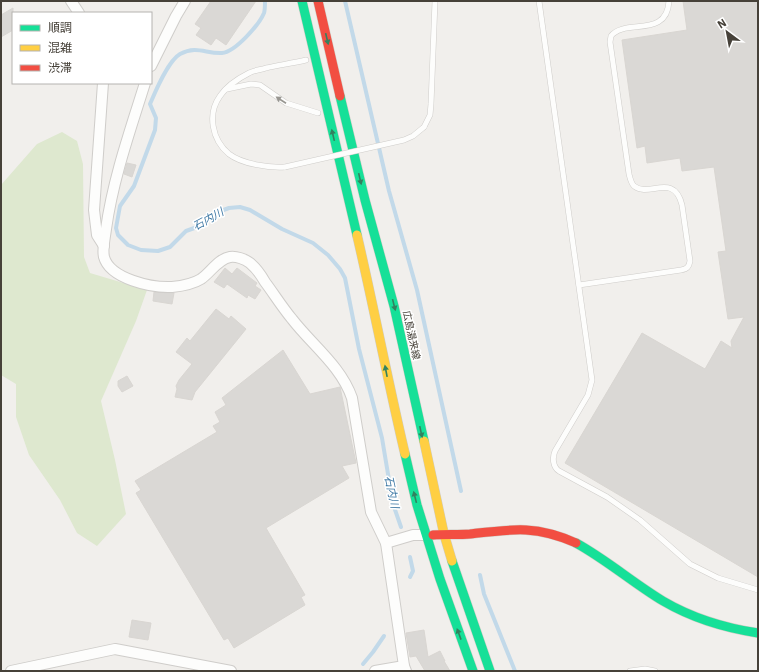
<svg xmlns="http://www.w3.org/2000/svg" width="759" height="672" font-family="'IBM Plex Sans','Noto Sans JP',sans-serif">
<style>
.green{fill:#dee8cf}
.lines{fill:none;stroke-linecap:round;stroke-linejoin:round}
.stream{stroke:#c2d9e9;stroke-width:4}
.building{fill:#dad8d5;stroke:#d9d6d2}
.lane-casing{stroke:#cfcdca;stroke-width:6}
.street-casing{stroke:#cfcdca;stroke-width:12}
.fast-casing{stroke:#cfccc4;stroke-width:10}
.slow-casing{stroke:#cfccc4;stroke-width:10}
.jam-casing{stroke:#cfccc4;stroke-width:10}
.lane{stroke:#fdfdfc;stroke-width:5}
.street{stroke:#fdfdfc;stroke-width:10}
.fast{stroke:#16e098;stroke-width:9}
.slow{stroke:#ffcf43;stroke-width:9}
.jam{stroke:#f24e42;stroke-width:9}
.lane-bridge-casing{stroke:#cfcdca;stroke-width:6;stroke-linecap:butt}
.lane-bridge{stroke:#fdfdfc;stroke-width:5}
.oneway{fill:#33815f}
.oneway2{fill:#989691}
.labels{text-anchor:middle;stroke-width:3;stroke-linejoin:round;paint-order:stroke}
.street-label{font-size:10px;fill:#464139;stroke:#fff}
.water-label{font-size:11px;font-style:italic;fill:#3f79a5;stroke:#fff}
</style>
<rect width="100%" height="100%" fill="#f1efec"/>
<polygon class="green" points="62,132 77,141 83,164 84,257 90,273 147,290 136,321 101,401 115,460 126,514 97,546 77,533 60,500 29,455 16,417 16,384 1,375 1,185 37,144"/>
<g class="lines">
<g class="stream">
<path d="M265,1C265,5 265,10 264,13C259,25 235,52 222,53C206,54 197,45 180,54C168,61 156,90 150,104L156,118L155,130L134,186L120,206L116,228L118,235L128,245L141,250L158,251L170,247L186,231L200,226L218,212L229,208L240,207L250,210L282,229L313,243L328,255L340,269L345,278L359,349L382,438L393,504L401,527"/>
<polyline points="345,1 389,191 417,290 461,491"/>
<polyline points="480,575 484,594 515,671"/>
<polyline points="410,577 413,571 410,557"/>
<polyline points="363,664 373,652 384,636"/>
</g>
</g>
<g class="building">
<polygon points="211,1 256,1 226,45 216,38 211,45 196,35 201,28 195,24"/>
<polygon points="683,1 758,1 758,577 565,463 642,333 705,369 721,341 732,348 731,341 744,317 728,319 718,252 726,251 714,167 682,171 680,158 647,163 645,146 637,148 622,40 687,30"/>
<polygon points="13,8 13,30 1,37 1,15"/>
<polygon points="127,163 136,165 132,177 124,174"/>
<polygon points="225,268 232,274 237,268 257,283 255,286 261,290 255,299 248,295 247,298 227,284 224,288 214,282"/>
<polygon points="154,292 174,293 172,304 153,301"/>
<polygon points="216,309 229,319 231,316 246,329 195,392 192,400 175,397 177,389 176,386 179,380 192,364 176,352 187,338 190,341"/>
<polygon points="283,350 310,394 340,387 356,463 342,466 349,478 266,528 305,595 301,597 305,605 234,648 228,638 224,640 136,493 141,490 135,481 217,432 213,426 220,422 215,412 226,405 222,398"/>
<polygon points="127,376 133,386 122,392 118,386 118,381"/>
<polygon points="132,620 151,623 148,640 129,637"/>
<polygon points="424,630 428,657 440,651 445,661 444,661 450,671 425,671 416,656 410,657 406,633"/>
</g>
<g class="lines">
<g class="lane-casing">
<g id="lane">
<path d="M539,1L592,380L588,395L555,451C552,458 553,467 559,471L607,497L640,520L690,564L718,578L758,590"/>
<polyline points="227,89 251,84 260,85 286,103 318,113"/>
<polyline points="424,127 430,115 431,104 435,1"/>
<path d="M285,167C269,168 242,164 229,154C212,140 207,114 220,96C226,87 239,78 249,73C254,70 261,70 266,68C280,65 293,63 306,60"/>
<path d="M579,285L681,270C687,269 689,267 690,261L682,205C674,172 649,198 634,186C631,183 630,178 629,174L610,42L611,36C625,18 667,39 669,1"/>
<polyline points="630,671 645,669 655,671"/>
</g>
</g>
<g class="street-casing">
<g id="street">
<polyline points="71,1 79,13"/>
<polyline points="151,66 176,16 185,1"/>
<polyline points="103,83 94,210 97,235 104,246"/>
<path d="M145,83C130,131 113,179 106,229C105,238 102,248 104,257C110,279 152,288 172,287C182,286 193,284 201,279C211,272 218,259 230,257C236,256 245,259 250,263C256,268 261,275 265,282C274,294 282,307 292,319C312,345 341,366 352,398L371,512L386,543L404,666L406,671"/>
<polyline points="386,543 413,535 426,535"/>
<polyline points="11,671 115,649 231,671"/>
<polyline points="375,671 404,666"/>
</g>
</g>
<g class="fast-casing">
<g id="fast">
<polyline points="302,1 357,235"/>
<polyline points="340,96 365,200 394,306 424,441"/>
<polyline points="405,454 417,505 440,579 473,671"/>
<path d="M576,543C607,560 633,583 663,601C692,618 725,628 758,633"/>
<polyline points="452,561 490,671"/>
</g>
</g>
<g class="slow-casing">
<g id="slow">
<path d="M357,235C374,308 388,382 405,454"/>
<polyline points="424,441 444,534 452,561"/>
</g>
</g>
<g class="jam-casing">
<g id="jam">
<polyline points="318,1 340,96"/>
<path d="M433,535C445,534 458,535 470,534C512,529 536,525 576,543"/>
</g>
</g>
<use href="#lane" class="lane"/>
<use href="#street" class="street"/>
<use href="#fast" class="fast"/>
<use href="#slow" class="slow"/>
<use href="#jam" class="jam"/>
<g class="lane-bridge-casing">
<polyline id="lane-bridge" points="285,167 404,140 413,136 424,127"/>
</g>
<use href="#lane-bridge" class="lane-bridge"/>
</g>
<defs><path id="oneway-solid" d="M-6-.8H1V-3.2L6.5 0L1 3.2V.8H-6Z"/></defs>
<g class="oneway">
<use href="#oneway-solid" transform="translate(327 39) rotate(77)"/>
<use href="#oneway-solid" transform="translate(333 135) rotate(-103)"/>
<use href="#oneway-solid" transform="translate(360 179) rotate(77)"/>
<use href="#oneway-solid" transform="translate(394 305) rotate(76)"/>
<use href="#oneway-solid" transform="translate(386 371) rotate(-101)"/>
<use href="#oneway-solid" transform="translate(421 432) rotate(78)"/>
<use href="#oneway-solid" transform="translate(415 497) rotate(-104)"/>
<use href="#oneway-solid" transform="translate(459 634) rotate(-110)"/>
</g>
<use class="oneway2" href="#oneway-solid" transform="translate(281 100) rotate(-147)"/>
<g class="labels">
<g class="street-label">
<text transform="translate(412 335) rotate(78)" y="4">広島湯来線</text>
</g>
<g class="water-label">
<text transform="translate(208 219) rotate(-29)" y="4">石内川</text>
<text transform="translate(392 492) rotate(78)" y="4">石内川</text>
</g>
</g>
<rect width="759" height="672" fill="none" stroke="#464139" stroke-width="4"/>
<rect x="12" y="12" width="140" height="72" fill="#ffffff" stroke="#b5b3b0"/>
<rect x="20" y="25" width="20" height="6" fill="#16e098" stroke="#b5b3b0"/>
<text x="48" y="32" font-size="12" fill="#464139">順調</text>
<rect x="20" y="45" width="20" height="6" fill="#ffcf43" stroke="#b5b3b0"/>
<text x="48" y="52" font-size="12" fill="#464139">混雑</text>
<rect x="20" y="65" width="20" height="6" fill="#f24e42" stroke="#b5b3b0"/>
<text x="48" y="72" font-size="12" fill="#464139">渋滞</text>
<g transform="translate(727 32) rotate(328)" stroke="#ffffff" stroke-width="3" paint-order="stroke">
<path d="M0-3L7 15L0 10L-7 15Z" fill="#464139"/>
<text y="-6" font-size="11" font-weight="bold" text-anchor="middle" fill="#464139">N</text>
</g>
</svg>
